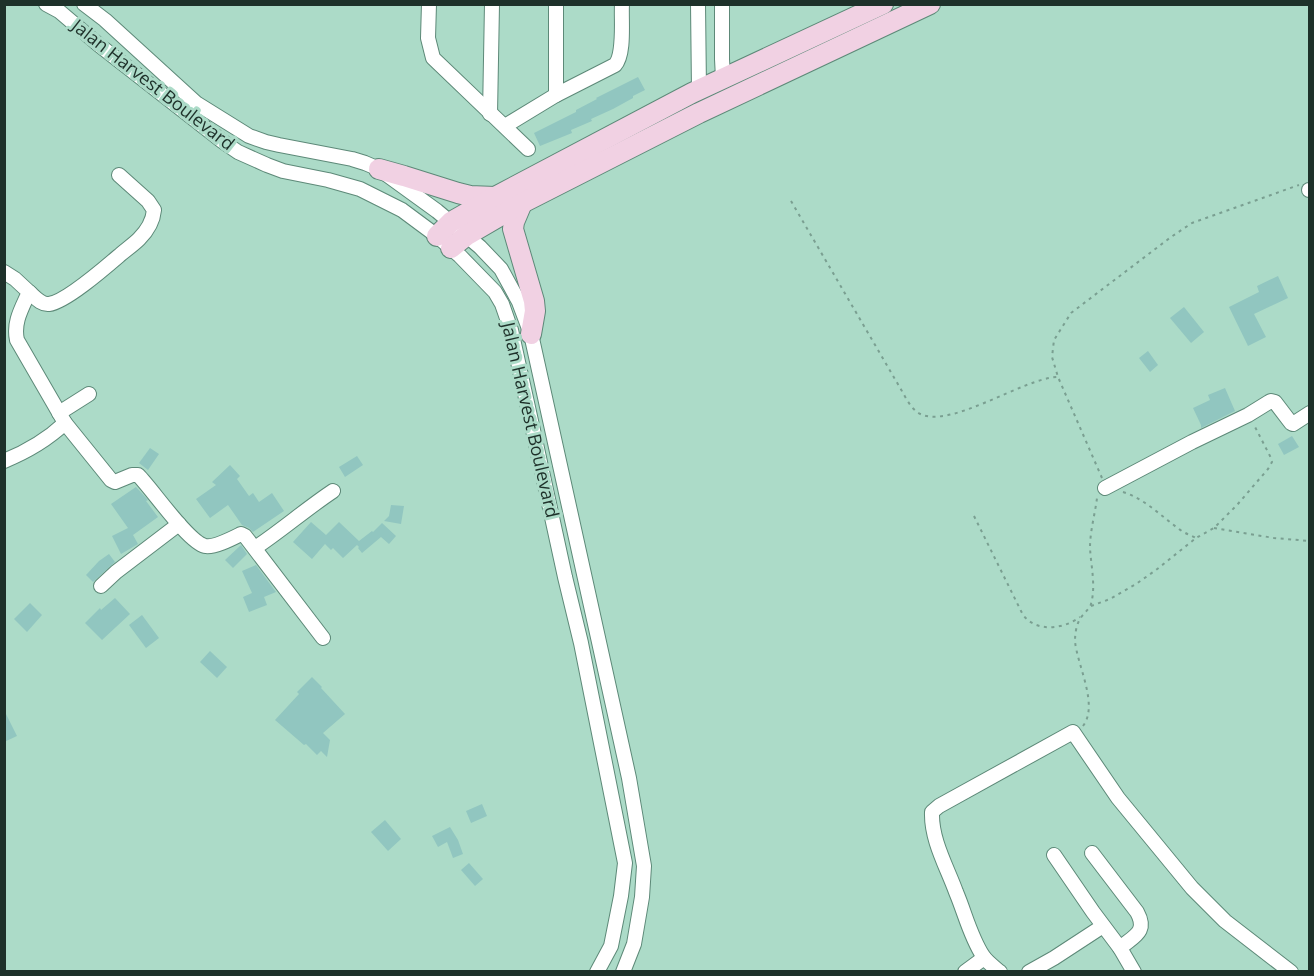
<svg xmlns="http://www.w3.org/2000/svg" width="1314" height="976" font-family="'Open Sans',sans-serif">
<style>
.building{fill:#91c6c0}
.lines{fill:none;stroke-linecap:round;stroke-linejoin:round}
.street-casing{stroke:#5d8978;stroke-width:16}
.secondary-casing{stroke:#5d8978;stroke-width:22}
.path{stroke:#7a9f91;stroke-width:2;stroke-dasharray:3 4.5;stroke-linecap:butt}
.street{stroke:#fff;stroke-width:14}
.secondary{stroke:#f1d1e3;stroke-width:20}
.labels{text-anchor:middle;stroke-width:6;stroke-linejoin:round;paint-order:stroke}
.street-label{font-size:18px;fill:#1e312a;stroke:#acdbc8}
</style>
<rect width="100%" height="100%" fill="#acdbc8"/>
<g class="building">
<polygon points="638,77 645,90 633,96 633,98 613,109 591,119 592,121 571,130 572,133 540,146 534,133 576,112 576,110 597,99 596,98"/>
<polygon points="1278,276 1288,298 1254,314 1266,337 1248,346 1229,307 1259,292 1257,286"/>
<polygon points="1184,307 1204,332 1191,343 1170,318"/>
<polygon points="1148,351 1158,365 1150,372 1139,358"/>
<polygon points="1225,388 1235,411 1201,428 1201,425 1193,408 1210,400 1208,395"/>
<polygon points="1292,436 1299,447 1284,455 1278,444"/>
<polygon points="150,448 159,454 148,470 139,463"/>
<polygon points="357,456 363,465 345,477 339,467"/>
<polygon points="230,465 240,476 237,479 249,496 253,493 259,502 272,493 284,511 253,532 249,528 242,525 228,505 210,518 196,499 216,485 212,482"/>
<polygon points="136,487 148,500 146,501 158,517 133,535 138,544 121,554 112,536 128,528 111,504"/>
<polygon points="391,505 404,506 401,524 384,521 389,516"/>
<polygon points="311,522 326,535 339,522 359,541 372,531 373,532 382,523 396,536 389,544 381,537 362,553 358,548 359,547 357,545 343,558 333,548 331,550 325,544 312,559 293,542"/>
<polygon points="241,545 247,554 233,568 225,560"/>
<polygon points="109,554 115,562 93,582 86,575 99,561"/>
<polygon points="256,565 276,592 264,597 267,605 249,612 243,597 252,593 242,571"/>
<polygon points="115,598 130,614 102,640 85,623 100,608 101,610"/>
<polygon points="30,603 42,615 27,632 14,619"/>
<polygon points="142,615 159,638 146,648 129,625"/>
<polygon points="210,651 227,667 217,678 200,662"/>
<polygon points="312,677 322,687 321,688 345,714 323,733 330,740 327,757 321,751 317,755 306,744 304,745 275,720 299,694 297,692"/>
<polygon points="4,710 17,736 4,742"/>
<polygon points="482,804 487,816 471,823 466,811"/>
<polygon points="385,820 401,839 388,851 371,832"/>
<polygon points="450,827 458,840 463,854 453,858 447,842 438,847 432,836"/>
<polygon points="469,863 483,879 475,886 461,870"/>
</g>
<g class="lines">
<g class="street-casing">
<g id="street">
<polyline points="46,4 59,11 99,45 222,141 238,152 267,165 283,171 328,180 360,189 402,210 437,236 460,256 495,292 502,304 511,330 533,430 565,577 581,643 625,863 621,896 611,946 597,972"/>
<polyline points="84,4 105,20 196,103 249,136 266,142 279,145 352,159 365,163 379,169 437,211 480,247 501,269 519,302 531,334 629,778 644,866 642,897 634,944 623,972"/>
<polyline points="429,4 428,38 433,58 528,149"/>
<polyline points="698,4 699,90"/>
<polyline points="722,4 722,59 723,78"/>
<polyline points="556,95 556,4"/>
<polyline points="490,114 492,4"/>
<path d="M505,126L556,95L615,65C625,54 621,20 622,4"/>
<polyline points="1309,190 1310,190"/>
<path d="M4,272L15,279L29,292C22,308 13,322 17,340L65,423C48,439 26,452 4,461"/>
<path d="M29,292C35,297 41,305 49,304C66,302 107,266 121,254C127,249 134,244 139,239C147,231 153,221 154,210L148,201L119,175"/>
<polyline points="59,413 89,394"/>
<path d="M65,423L111,480L115,482L132,475H138C153,490 188,542 205,546C214,548 233,538 241,534L245,536L323,638"/>
<polyline points="1105,488 1192,442 1248,415 1269,402 1271,401 1275,402 1291,423 1293,424 1310,413"/>
<path d="M255,548C282,530 306,509 333,491"/>
<polyline points="101,586 116,572 179,524"/>
<path d="M1092,853L1137,912C1148,932 1134,936 1120,948"/>
<polyline points="1054,855 1093,912 1120,948 1134,972"/>
<polyline points="965,972 984,958"/>
<path d="M1000,972C994,967 987,962 983,956C970,936 965,913 956,892C947,867 931,840 932,812L939,806L1073,732L1118,798L1192,888L1225,921L1291,972"/>
<polyline points="1029,972 1054,958 1103,926"/>
</g>
</g>
<g class="secondary-casing">
<g id="secondary">
<polyline points="379,169 404,176 458,193 470,196 495,197"/>
<polyline points="522,203 514,222 513,229 534,301 535,311 531,334"/>
<polyline points="437,236 451,222 495,197 692,93 883,4"/>
<polyline points="451,248 467,235 522,203 699,113 930,4"/>
</g>
</g>
<g class="path">
<path d="M791,201L899,386C904,394 909,406 917,412C946,433 1024,377 1058,377"/>
<polyline points="1102,478 1058,377 1052,357 1054,340 1071,313 1171,237 1192,223 1299,185"/>
<path d="M1123,492C1145,499 1161,516 1179,529C1184,533 1190,535 1196,538"/>
<path d="M974,516L1023,615C1037,633 1064,629 1080,617"/>
<polyline points="1214,528 1274,538 1310,541"/>
<polyline points="1091,606 1110,599 1136,584 1156,570 1196,538 1214,528 1237,505 1268,469 1272,462 1270,456 1254,425"/>
<path d="M1083,726C1099,705 1077,665 1075,641C1075,632 1077,621 1083,615C1086,611 1090,608 1091,604C1096,586 1091,566 1090,548C1090,531 1095,514 1097,498"/>
</g>
<use href="#street" class="street"/>
<use href="#secondary" class="secondary"/>
</g>
<g class="labels">
<g class="street-label">
<text transform="translate(153 85) rotate(38)" y="6">Jalan Harvest Boulevard</text>
<text transform="translate(530 420) rotate(77)" y="6">Jalan Harvest Boulevard</text>
</g>
</g>
<rect width="1314" height="976" fill="none" stroke="#1e312a" stroke-width="12"/>
</svg>
